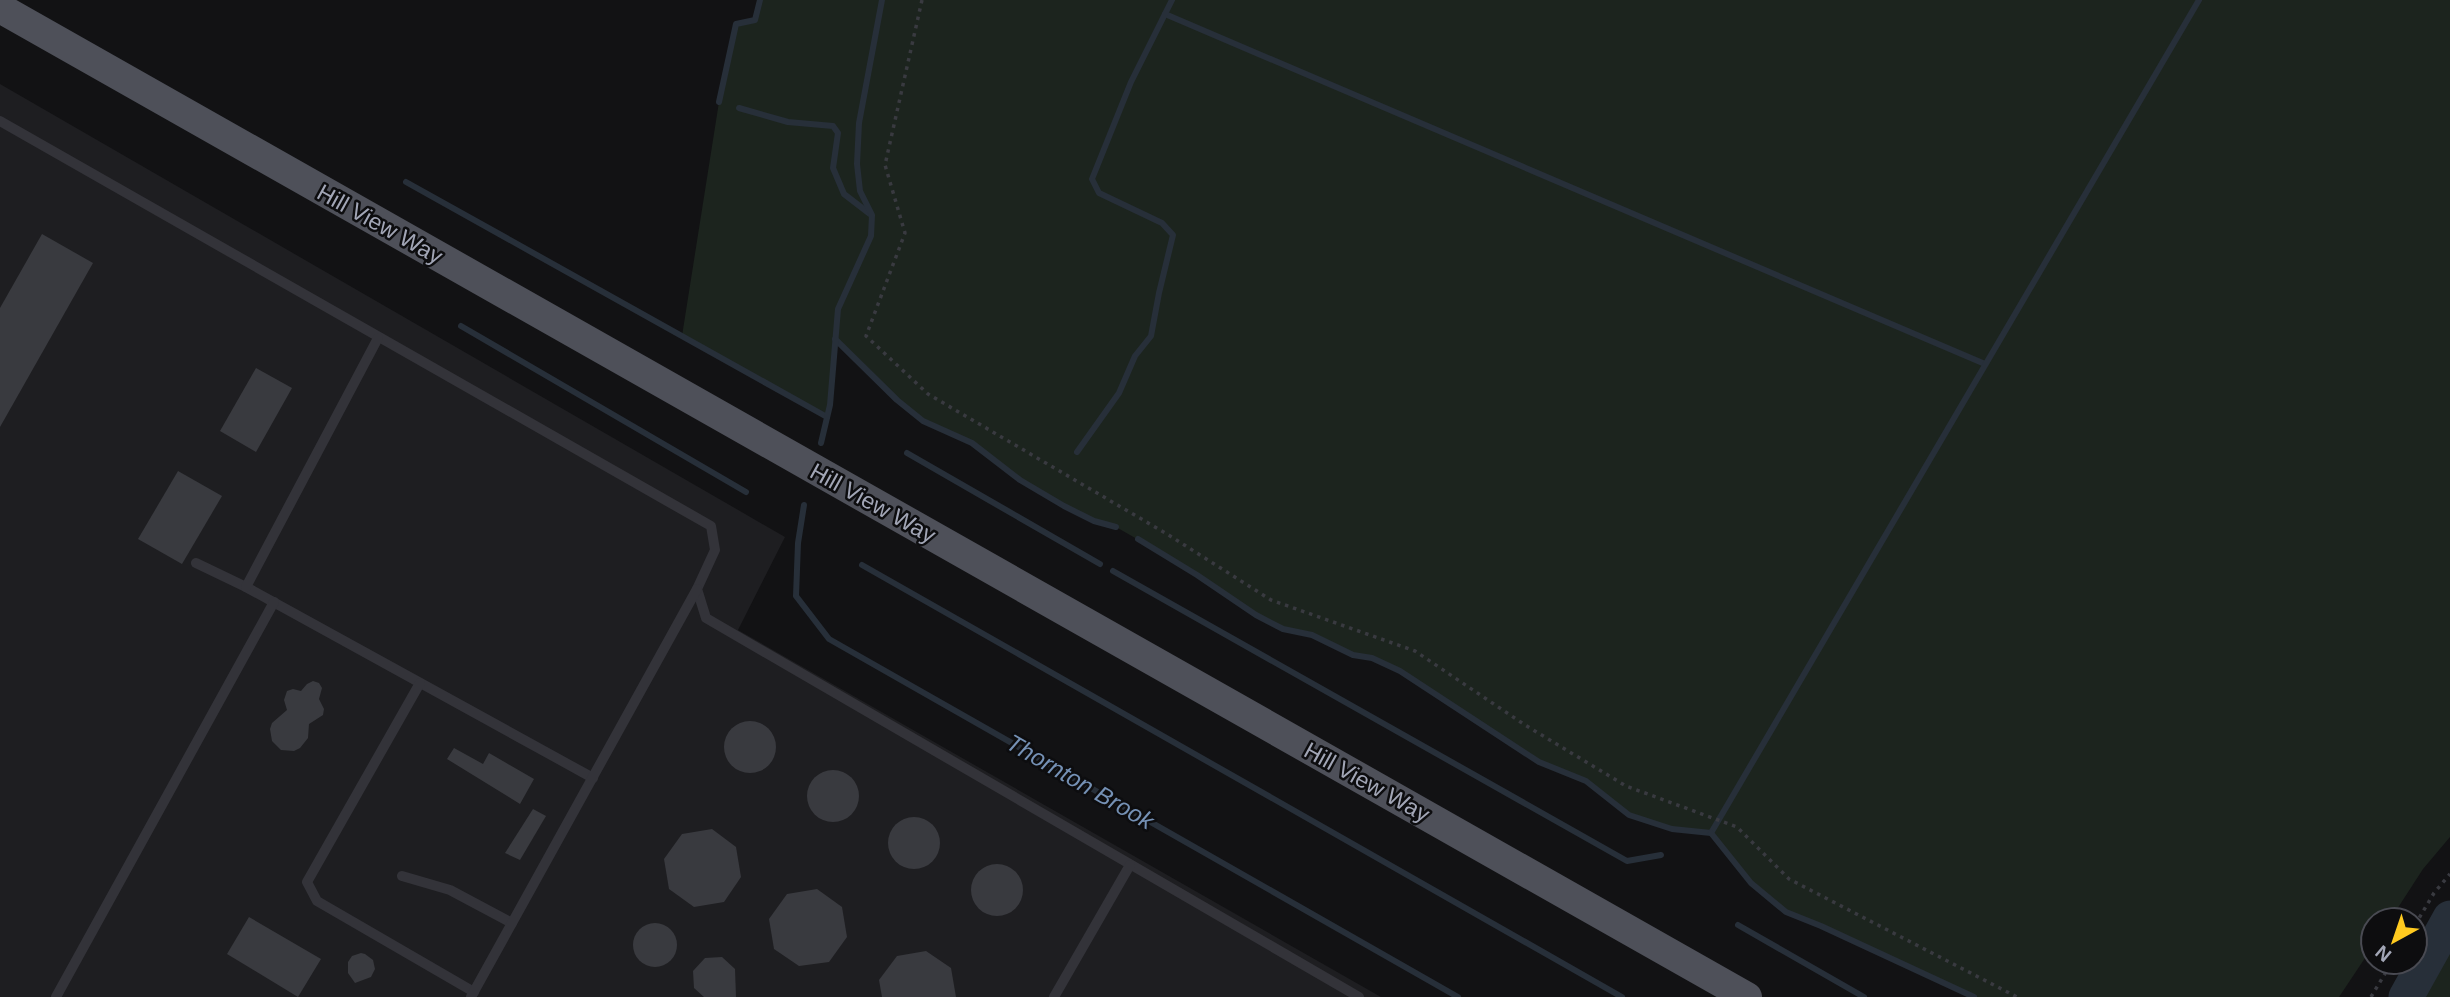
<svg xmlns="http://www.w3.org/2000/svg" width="2450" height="997" font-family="Arial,sans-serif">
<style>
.built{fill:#1e1e21}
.green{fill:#1c241e}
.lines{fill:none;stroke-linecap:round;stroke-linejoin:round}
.stream{stroke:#272f39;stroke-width:6}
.river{stroke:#272f39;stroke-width:35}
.building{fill:#393a3f}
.path{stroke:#393a40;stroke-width:3.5;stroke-dasharray:3.5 5;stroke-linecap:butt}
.lane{stroke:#333339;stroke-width:10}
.primary{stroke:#4e5059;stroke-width:30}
.labels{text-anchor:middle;stroke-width:5;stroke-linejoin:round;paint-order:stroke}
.street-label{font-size:23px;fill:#a2a6b6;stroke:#0d0d0f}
.water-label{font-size:24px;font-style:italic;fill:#7591b5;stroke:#0d0d0f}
</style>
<rect width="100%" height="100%" fill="#121214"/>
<polygon class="built" points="0,84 785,537 738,630 1381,997 0,997"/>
<g class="green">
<polygon points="760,0 2450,0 2450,837 2423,869 2390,920 2373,920 2373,946 2339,997 1974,997 1821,926 1786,912 1751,883 1711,833 1672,829 1629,815 1586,781 1539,762 1522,752 1400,671 1372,659 1353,655 1312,635 1283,629 1256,615 1197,575 1137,539 1116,527 1094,521 1064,506 1020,480 972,443 923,421 897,400 836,339 827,417 682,336 719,102 736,24 755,20"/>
<polygon points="2450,918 2450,997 2406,997"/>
</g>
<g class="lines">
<g class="stream">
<polyline points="1165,14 1985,364"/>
<polyline points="719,102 736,24 755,20 760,0"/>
<polyline points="739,108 788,122 833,126 838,133 833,168 844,194 870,214"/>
<polyline points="406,182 827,417"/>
<polyline points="461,326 746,492"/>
<polyline points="835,339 897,400 923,421 972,443 1020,480 1064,506 1094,521 1116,527"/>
<polyline points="821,443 830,405 838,309 871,236 872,215 860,191 857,164 859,123 882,0"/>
<polyline points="1077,452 1119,393 1135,356 1151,336 1159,293 1173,235 1162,223 1099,193 1092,179 1131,82 1172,0"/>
<polyline points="907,453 1100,564"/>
<polyline points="804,505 798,543 796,596 829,639 1458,997"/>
<polyline points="1138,539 1197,575 1256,615 1283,629 1312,635 1353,655 1372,658 1400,671 1522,751 1539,762 1586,781 1629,815 1672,829 1711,833 2199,0"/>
<polyline points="862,565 1622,997"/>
<polyline points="1113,571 1627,861 1661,855"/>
<polyline points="1711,833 1751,883 1786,912 1821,926 1974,997"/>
<polyline points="1738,925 1864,997"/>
</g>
<polyline class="river" points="2406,997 2450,918"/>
</g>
<g class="building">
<polygon points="42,234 93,263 0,427 0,308"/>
<polygon points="256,368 292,388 256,452 220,431"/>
<polygon points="178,471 222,496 182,564 138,539"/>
<polygon points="313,681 319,683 322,688 319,699 324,709 323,715 309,724 308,738 300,748 294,751 281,750 272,741 270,729 272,723 287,710 284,700 287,691 293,689 301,691 307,684"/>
<circle cx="750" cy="747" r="26"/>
<polygon points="454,748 483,764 489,753 534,779 520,804 447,759"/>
<circle cx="833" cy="796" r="26"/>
<polygon points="533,809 546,816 520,860 505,853"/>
<circle cx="914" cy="843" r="26"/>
<polygon points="712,829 736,847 741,877 724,902 694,907 669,889 664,859 682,834"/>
<circle cx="997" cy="890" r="26"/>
<polygon points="817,889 842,907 847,937 829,962 799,966 774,949 769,919 787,894"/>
<polygon points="249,917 321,959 298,997 227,954"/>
<circle cx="655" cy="945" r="22"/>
<polygon points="926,951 951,968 956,997 882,997 879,980 897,956"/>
<polygon points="361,953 365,954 373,960 375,969 371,977 355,983 348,973 348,962 352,956"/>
<polygon points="722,957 735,969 736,997 704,997 694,988 693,971 705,958"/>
</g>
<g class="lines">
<g class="path">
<polyline points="922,0 885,165 905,233 866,336 928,394 1167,534 1271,600 1415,651 1525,725 1626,786 1737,827 1789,879 2017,997"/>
<polyline points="2415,925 2434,893 2450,874"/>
<polyline points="2371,997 2392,962"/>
</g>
<g class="lane">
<polyline points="0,121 711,526 715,550 697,589 706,618 1359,997"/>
<polyline points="196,563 246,587 593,778"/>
<polyline points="246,587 378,338"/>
<polyline points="420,683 307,882 317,901 474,992"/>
<polyline points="402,876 450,890 512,923"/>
<polyline points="56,997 274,602"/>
<polyline points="471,997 697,589"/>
<polyline points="1054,997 1130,865"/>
</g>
<polyline class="primary" points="0,8 1747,997"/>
</g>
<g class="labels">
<g class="street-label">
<text transform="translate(380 224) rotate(29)" y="8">Hill View Way</text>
<text transform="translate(873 503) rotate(29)" y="8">Hill View Way</text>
<text transform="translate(1367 782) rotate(29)" y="8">Hill View Way</text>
</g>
<g class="water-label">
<text transform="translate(1080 782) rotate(30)" y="8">Thornton Brook</text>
</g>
</g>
<g transform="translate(2394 941) rotate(220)"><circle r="33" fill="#0d0d0f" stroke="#494a52" stroke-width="2"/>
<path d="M0-5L12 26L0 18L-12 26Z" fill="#ffca1f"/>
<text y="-10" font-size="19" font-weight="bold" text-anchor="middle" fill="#a2a6b6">N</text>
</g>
</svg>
